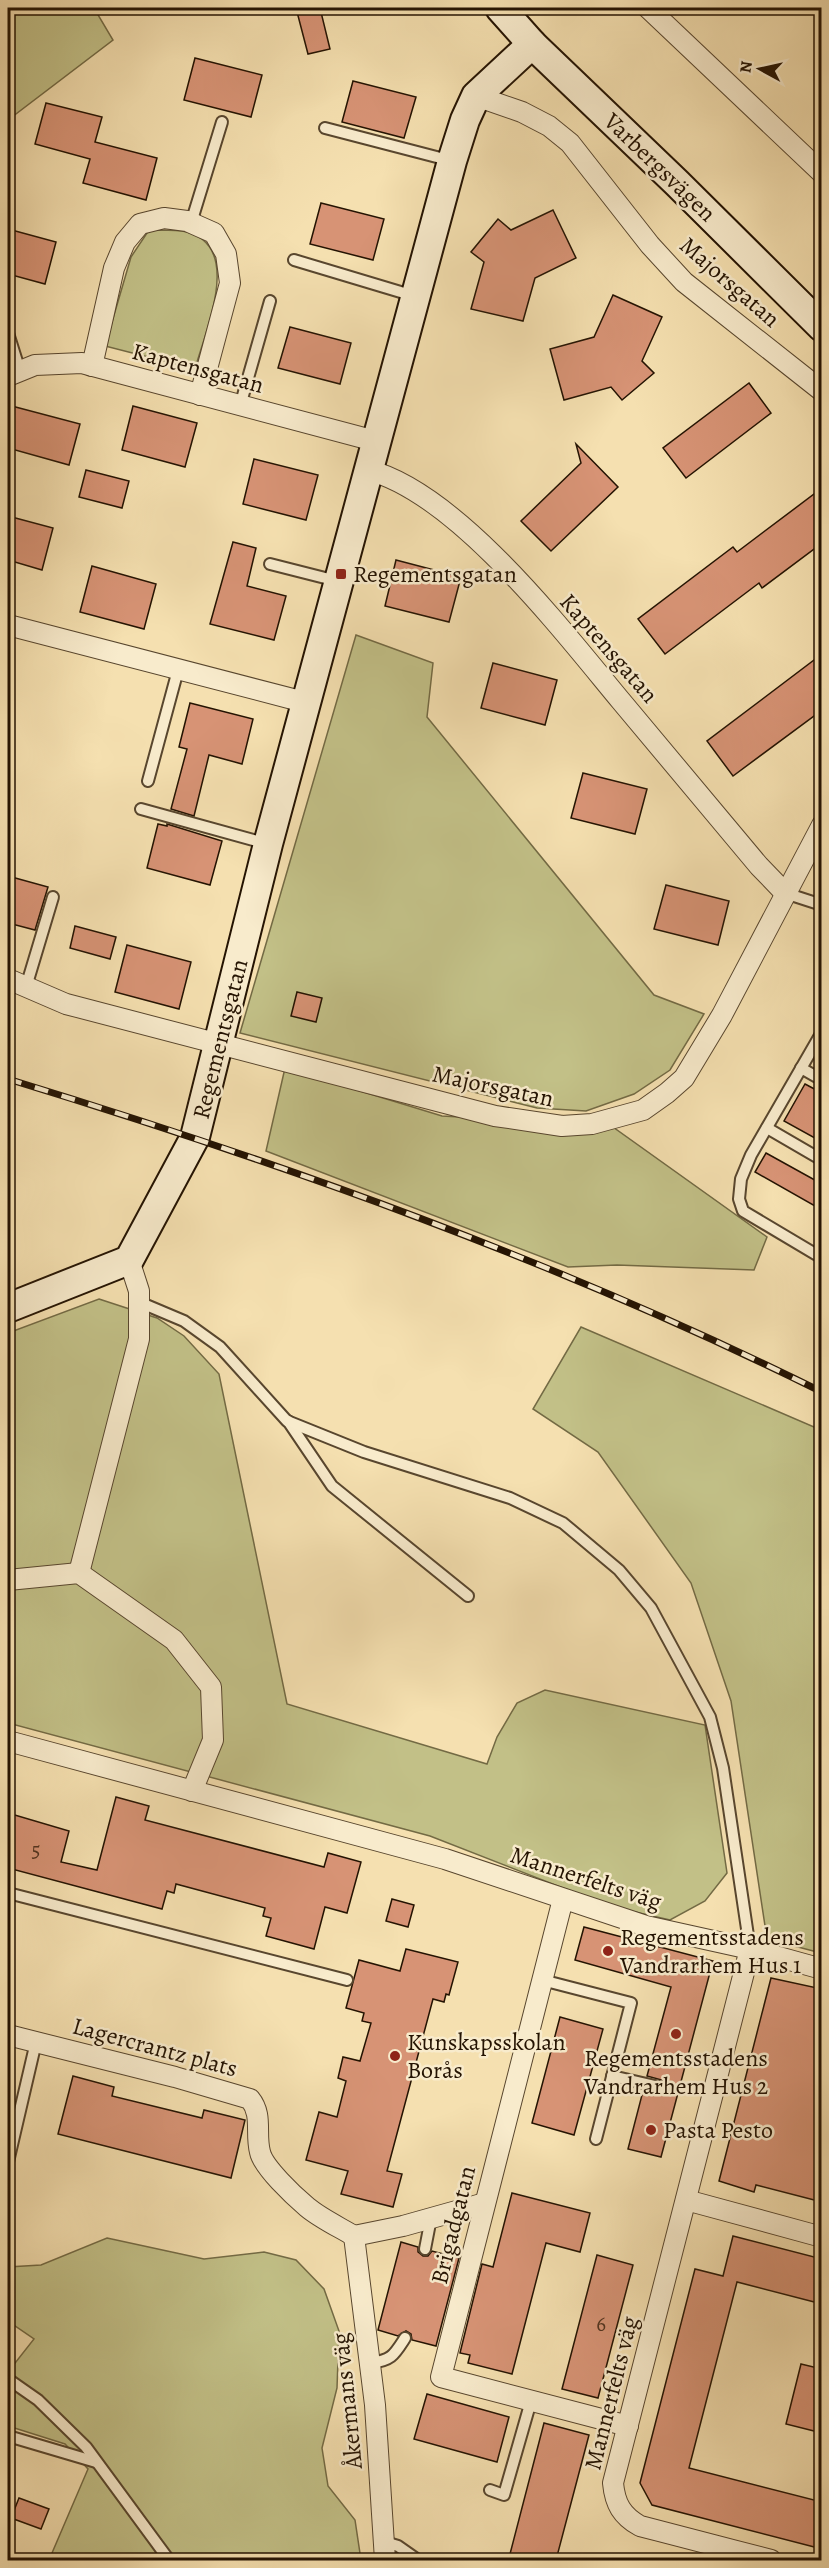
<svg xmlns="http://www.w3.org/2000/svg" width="829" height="2568" font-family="Alegreya,serif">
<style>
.green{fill:#c2c087;stroke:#736a44;stroke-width:1.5}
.building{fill:#d79375;stroke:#241302;stroke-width:1.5}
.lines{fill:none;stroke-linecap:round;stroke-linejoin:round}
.lane-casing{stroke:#58462e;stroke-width:14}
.street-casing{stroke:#58462e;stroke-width:22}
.secondary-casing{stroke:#241302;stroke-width:32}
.lane{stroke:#f8ebcc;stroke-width:10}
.street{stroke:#f8ebcc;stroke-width:20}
.secondary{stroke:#f8ebcc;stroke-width:28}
.rail-casing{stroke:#241302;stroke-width:7}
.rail{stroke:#f8ebcc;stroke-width:4.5;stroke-dasharray:14;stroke-linecap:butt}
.poi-dot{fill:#8f2418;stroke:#f8ebcc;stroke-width:2}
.labels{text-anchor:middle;stroke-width:5;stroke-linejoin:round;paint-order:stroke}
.number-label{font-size:21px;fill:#51331f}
.street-label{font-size:24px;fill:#241302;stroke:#f8ebcc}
.poi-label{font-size:24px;fill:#241302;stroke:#f8ebcc;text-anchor:start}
</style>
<rect width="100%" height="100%" fill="#f5e0b0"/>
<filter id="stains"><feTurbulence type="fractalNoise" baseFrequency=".00333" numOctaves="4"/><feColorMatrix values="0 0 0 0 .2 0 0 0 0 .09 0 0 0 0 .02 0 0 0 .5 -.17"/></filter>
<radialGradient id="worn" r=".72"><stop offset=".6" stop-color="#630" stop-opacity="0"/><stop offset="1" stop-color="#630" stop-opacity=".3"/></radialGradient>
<g class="green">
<polygon points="8,8 94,8 113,40 8,120"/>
<path d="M149,230C160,230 171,230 182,231C246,242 205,331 195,369L105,346L131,257Z"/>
<polygon points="356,635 433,663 427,717 654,995 704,1014 670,1070 634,1094 586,1111 537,1108 240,1033"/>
<polygon points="285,1068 442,1116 610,1125 767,1237 754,1270 617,1265 568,1267 266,1151"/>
<polygon points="99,1299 157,1318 184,1336 219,1374 287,1704 487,1764 497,1737 517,1703 545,1690 705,1725 727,1873 705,1901 670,1920 609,1906 430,1836 8,1723 8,1333"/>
<polygon points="581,1327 821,1430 821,1953 767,1939 731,1701 691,1583 598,1452 533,1409"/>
<polygon points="107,2238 204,2259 264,2252 296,2260 324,2289 339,2331 337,2388 322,2448 328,2486 355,2520 361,2560 49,2560 88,2469 65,2444 8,2426 8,2372 34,2339 8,2321 8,2267 41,2265"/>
</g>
<g class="building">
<polygon points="296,8 320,8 330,49 308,54"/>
<polygon points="195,58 262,75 251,117 184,100"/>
<polygon points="353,81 416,97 404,138 342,122"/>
<polygon points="46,103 102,117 95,142 157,158 146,200 83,183 90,159 35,144"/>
<polygon points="321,203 384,219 373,260 310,244"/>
<polygon points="553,210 576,258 535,278 523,321 471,309 484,262 471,252 498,219 511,230"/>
<polygon points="8,229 56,242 45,284 8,274"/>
<polygon points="613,295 662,317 642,361 654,373 622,400 611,387 564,400 550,349 594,337"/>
<polygon points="290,327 351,343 340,384 278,368"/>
<polygon points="749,383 771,413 686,478 663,448"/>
<polygon points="8,405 80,424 69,465 8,448"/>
<polygon points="133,406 197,423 185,467 122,450"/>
<polygon points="576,444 618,487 551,551 521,521 581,463"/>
<polygon points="254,459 318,475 306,520 243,504"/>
<polygon points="86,470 129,481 122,508 79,497"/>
<polygon points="822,488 822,543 762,588 759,583 665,654 638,619 733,547 737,552"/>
<polygon points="8,516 53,528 42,570 8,560"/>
<polygon points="233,542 256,548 247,586 286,596 274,640 210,624"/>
<polygon points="396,560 461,577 449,622 385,606"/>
<polygon points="92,566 156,584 144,629 80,612"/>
<polygon points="822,654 822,710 733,776 707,741"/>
<polygon points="493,663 557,680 545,725 481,708"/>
<polygon points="190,703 253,719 242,764 209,755 194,816 171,809 187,749 179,747"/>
<polygon points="583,773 647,789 635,834 571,818"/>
<polygon points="158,824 167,826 167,824 222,841 210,885 147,868"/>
<polygon points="8,876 48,887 35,930 8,923"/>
<polygon points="666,885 729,901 718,945 654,929"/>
<polygon points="75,926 116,937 110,959 70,948"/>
<polygon points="127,945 191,962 179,1009 115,992"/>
<polygon points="297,992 322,998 316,1022 291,1016"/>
<polygon points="805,1084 822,1093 822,1142 784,1121"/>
<polygon points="766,1153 822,1184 822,1210 755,1172"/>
<polygon points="116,1797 149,1806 145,1820 324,1867 328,1853 361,1862 347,1913 325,1907 314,1949 266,1936 271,1918 263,1916 265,1908 176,1884 174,1893 167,1891 162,1909 8,1868 8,1813 69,1831 61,1862 97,1870"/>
<polygon points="392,1899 414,1905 408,1927 386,1921"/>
<polygon points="584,1927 713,1961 661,2157 628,2149 643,2091 663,2095 671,2090 669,2082 647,2076 671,1987 575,1960"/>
<polygon points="406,1949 458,1962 449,1995 446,1994 444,2002 433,1999 387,2171 402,2174 393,2207 341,2194 348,2171 306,2160 319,2112 337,2117 346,2081 338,2078 343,2057 360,2061 371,2023 362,2021 364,2013 346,2008 359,1960 400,1971"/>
<polygon points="771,1978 822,1989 822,2202 756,2185 754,2192 719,2181"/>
<polygon points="560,2017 603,2029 574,2135 532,2123"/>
<polygon points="73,2076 114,2087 112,2096 202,2118 204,2110 245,2120 231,2178 58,2134"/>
<polygon points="512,2193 590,2213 580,2252 546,2243 512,2374 468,2363 470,2355 460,2353 482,2264 493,2267"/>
<polygon points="733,2236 822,2259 822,2304 737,2282 689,2468 822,2502 822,2549 652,2505 640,2483 695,2269 723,2276"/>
<polygon points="401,2242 418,2247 418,2252 423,2256 428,2256 432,2251 459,2258 436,2346 412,2340 411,2334 406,2331 398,2336 378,2330"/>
<polygon points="597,2255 633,2265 598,2398 562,2389"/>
<polygon points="801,2364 822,2369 822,2433 786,2424"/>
<polygon points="427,2394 509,2417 497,2462 414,2439"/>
<polygon points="544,2423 589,2435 556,2560 533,2560 510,2554"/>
<polygon points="19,2498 49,2509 41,2529 11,2518"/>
</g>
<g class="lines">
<g class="lane-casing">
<g id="lane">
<polyline points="325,128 452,161"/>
<polyline points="191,223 222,122"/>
<polyline points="294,260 414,296"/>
<polyline points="8,333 20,371"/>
<polyline points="240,406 270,301"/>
<polyline points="270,564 337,581"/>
<polyline points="148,781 178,670"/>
<polyline points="141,809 268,844"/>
<polyline points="785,893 822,905"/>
<polyline points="26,987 53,897"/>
<polyline points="822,1032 751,1155 741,1179 739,1199 743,1211 822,1258"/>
<polyline points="801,1068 822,1080"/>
<polyline points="767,1128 822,1160"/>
<polyline points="139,1302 184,1321 220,1347 287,1421 364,1452 510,1498 563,1523 619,1570 651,1608 710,1717 723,1768 750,1949"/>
<polyline points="288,1421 332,1486 468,1596"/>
<polyline points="8,1893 347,1980"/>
<polyline points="542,1980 631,2003 596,2139"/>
<polyline points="612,2076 664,2088"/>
<polyline points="8,2162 36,2042"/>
<polyline points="425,2249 431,2218"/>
<path d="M371,2363C392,2360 394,2355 405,2338"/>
<polyline points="8,2379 38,2400 86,2447 169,2560"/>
<polyline points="8,2436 96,2462"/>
<polyline points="490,2490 504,2495 531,2401"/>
<polyline points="385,2542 398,2546 418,2560"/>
</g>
</g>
<g class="street-casing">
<g id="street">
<polyline points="648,8 822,173"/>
<polyline points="476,96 522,112 549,126 570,143 650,245 684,282 822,391"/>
<polyline points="92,366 114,268 125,242 140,224 164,218 187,221 214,233 226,254 230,283 200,395"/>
<polyline points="8,376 35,365 82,363 375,441"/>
<path d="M368,470C457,493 562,630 621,701C667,756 713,811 759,866L785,893"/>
<polyline points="8,625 308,703"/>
<polyline points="8,979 66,1004 495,1116 562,1126 592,1124 643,1110 667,1093 684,1078 722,1015 822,825"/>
<polyline points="79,1573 139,1339 139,1291 129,1260"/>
<polyline points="8,1580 79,1573 174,1640 211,1687 213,1740 192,1791"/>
<polyline points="8,1741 445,1859 646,1926 750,1949 822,1969"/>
<polyline points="563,1899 441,2377 628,2426"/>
<path d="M750,1949L613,2483C615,2504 622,2516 640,2526L771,2560"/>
<path d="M8,2035L175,2077L250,2099C263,2115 255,2133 260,2152C263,2167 294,2196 307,2207C320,2218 339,2227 354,2236"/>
<polyline points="686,2200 822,2237"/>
<polyline points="354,2236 375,2405 385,2560"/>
<polyline points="354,2236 403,2226 485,2203"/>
</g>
</g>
<g class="secondary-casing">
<g id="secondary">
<polyline points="500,8 532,44 677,183 822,327"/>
<polyline points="8,1308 129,1260 195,1137 268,844 452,161 465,120 476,96 532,44"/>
</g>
</g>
<use href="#lane" class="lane"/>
<use href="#street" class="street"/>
<use href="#secondary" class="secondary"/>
<g class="rail-casing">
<path id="rail" d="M8,1079C286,1164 560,1262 822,1392"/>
</g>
<use href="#rail" class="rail"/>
</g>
<g class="poi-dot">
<rect x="335" y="568" width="12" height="12" rx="3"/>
<circle cx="608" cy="1951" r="6"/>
<circle cx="676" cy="2034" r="6"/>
<circle cx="395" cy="2056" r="6"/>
<circle cx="651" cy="2130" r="6"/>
</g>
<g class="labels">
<g class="number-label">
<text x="36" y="1857">5</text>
<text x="601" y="2331">6</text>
</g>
<g class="street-label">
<text transform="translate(660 167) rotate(44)" y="8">Varbergsvägen</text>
<text transform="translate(730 282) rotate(41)" y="8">Majorsgatan</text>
<text transform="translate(198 368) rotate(15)" y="8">Kaptensgatan</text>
<text transform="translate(609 648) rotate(49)" y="8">Kaptensgatan</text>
<text transform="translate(220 1039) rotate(-76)" y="8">Regementsgatan</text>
<text transform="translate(493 1086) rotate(12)" y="8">Majorsgatan</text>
<text transform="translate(586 1878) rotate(18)" y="8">Mannerfelts väg</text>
<text transform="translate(155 2047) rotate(15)" y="8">Lagercrantz plats</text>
<text transform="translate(453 2225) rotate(-76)" y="8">Brigadgatan</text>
<text transform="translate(611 2393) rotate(-76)" y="8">Mannerfelts väg</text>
<text transform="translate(347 2401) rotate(-96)" y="8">Åkermans väg</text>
</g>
<g class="poi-label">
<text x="353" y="582">Regementsgatan</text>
<text x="620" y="1945">Regementsstadens<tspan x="620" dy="28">Vandrarhem Hus 1</tspan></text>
<text x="407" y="2050">Kunskapsskolan<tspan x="407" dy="28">Borås</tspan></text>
<text x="676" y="2066" text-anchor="middle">Regementsstadens<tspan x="676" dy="28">Vandrarhem Hus 2</tspan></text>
<text x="663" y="2138">Pasta Pesto</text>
</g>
</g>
<rect width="829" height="2568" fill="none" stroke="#f5e0b0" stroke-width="30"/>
<rect x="9" y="9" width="811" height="2550" fill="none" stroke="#241302" stroke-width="3"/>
<rect x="15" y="15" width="799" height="2538" fill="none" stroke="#241302" stroke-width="1.5"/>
<g transform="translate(760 69) rotate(278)" stroke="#f8ebcc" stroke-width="4.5" paint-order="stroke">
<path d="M0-4.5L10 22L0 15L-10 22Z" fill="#241302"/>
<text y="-9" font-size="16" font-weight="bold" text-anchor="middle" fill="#241302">N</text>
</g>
<rect width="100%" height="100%" filter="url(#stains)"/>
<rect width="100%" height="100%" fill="url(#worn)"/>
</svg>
